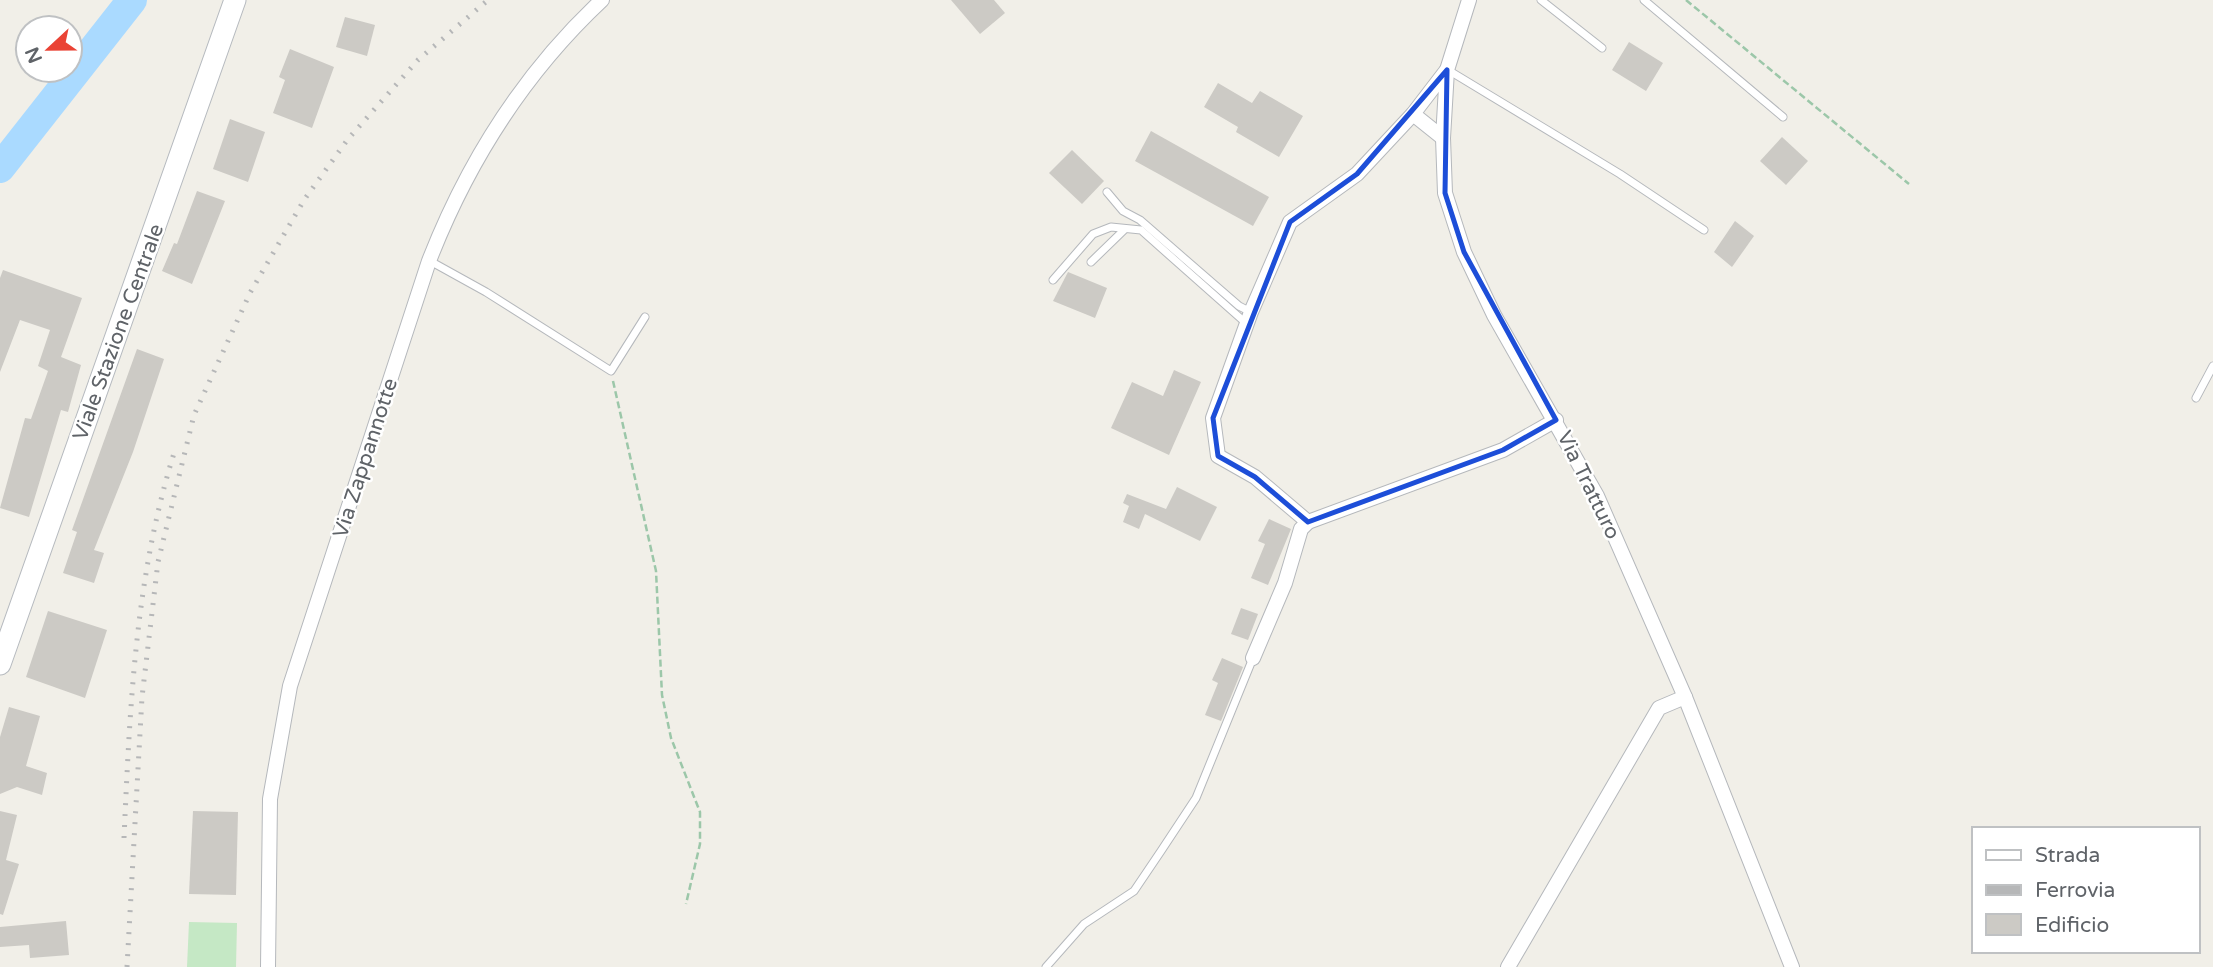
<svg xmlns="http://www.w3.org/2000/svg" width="2213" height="967" font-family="'Varela Round',sans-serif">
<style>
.green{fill:#c5e8c5}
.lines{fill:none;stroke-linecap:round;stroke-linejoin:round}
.river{stroke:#aadaff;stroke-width:30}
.building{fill:#cccac5}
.lane-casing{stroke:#b5b8bc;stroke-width:9}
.street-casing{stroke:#b5b8bc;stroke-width:16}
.secondary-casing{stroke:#b6babf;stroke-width:23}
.path{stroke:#9cc7a9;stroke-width:2.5;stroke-dasharray:7 3.5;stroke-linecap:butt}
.lane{stroke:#fff;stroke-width:7}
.street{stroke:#fff;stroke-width:14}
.secondary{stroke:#fff;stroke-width:21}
.rail{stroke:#b6b7b8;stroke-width:5;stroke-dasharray:2 9;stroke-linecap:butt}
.marked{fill:none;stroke:#1d4ed8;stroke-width:5;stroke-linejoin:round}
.labels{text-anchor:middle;stroke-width:5;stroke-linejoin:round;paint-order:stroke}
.street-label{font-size:21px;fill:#5f6368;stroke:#fff}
</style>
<rect width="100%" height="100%" fill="#f1efe8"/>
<polygon class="green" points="189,922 237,923 236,967 187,967"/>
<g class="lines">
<polyline class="river" points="0,168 132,0"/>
</g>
<g class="building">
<polygon points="951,0 994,0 1005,13 980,34"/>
<polygon points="345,17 375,25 367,56 336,47"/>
<polygon points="1629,42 1663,63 1646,91 1612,70"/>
<polygon points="290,49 334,67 312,128 273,113 285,80 279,77"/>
<polygon points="1218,83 1252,103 1260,91 1303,116 1279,157 1236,132 1238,127 1204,107"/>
<polygon points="230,119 265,132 248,182 213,169"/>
<polygon points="1151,131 1269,197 1253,226 1135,161"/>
<polygon points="1782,137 1808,161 1786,185 1760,161"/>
<polygon points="1072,150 1104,181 1082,204 1049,173"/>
<polygon points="197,191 225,201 192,284 162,271 174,243 177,244"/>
<polygon points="1735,221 1754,236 1732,267 1714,252"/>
<polygon points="3,270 82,298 61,357 81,365 68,412 61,410 29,517 0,508 25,418 31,419 48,371 38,366 50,330 20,320 0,372 0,278"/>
<polygon points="1068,272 1107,288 1095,318 1053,301"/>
<polygon points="137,349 164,359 133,452 94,550 104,553 94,583 63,573 77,532 72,530"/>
<polygon points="1174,370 1201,382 1169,455 1111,428 1132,382 1163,396"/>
<polygon points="1177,487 1217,507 1200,541 1145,514 1139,529 1123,522 1129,506 1123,503 1127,494 1166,509"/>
<polygon points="1269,519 1291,529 1268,585 1251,578 1265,544 1258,541"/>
<polygon points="1241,608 1258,614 1248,640 1231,634"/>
<polygon points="48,611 107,630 85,698 26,677"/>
<polygon points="1222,658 1243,667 1221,721 1205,715 1218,683 1212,680"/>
<polygon points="9,707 40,716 26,766 47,773 42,795 17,787 0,794 0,737"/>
<polygon points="0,811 17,815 6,860 19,864 3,915 0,914"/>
<polygon points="193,811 238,812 236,895 189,894"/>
<polygon points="66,921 69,955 30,958 29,945 0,947 0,927"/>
</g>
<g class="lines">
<g class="lane-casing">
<g id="lane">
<polyline points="1541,0 1602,48"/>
<polyline points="1644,0 1783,117"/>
<polyline points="1448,70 1620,174 1704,230"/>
<polyline points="1107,192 1123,211 1140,220 1239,306 1251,312"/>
<polyline points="430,261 486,292 611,371 645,317"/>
<polyline points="1091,262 1125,229"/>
<polyline points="1053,280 1093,234 1111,227 1141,230 1247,324"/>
<polyline points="2196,398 2213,366"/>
<polyline points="1046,967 1084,924 1134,891 1161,851 1196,798 1253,658"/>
</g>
</g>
<g class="street-casing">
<g id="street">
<polyline points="1469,0 1447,70 1443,138 1445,193 1464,252 1494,315 1597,496 1685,697 1792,967"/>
<polyline points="1413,114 1443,138"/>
<polyline points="1308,522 1255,477 1218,456 1213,418 1251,312 1290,222 1357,174 1413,114 1446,71"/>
<polyline points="1253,658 1285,583 1301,529 1308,522 1503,450 1556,420"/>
<path d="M268,967L270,799L290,686L429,261C468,161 524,73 602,0"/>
<polyline points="1508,967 1659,708 1685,697"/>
</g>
</g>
<g class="secondary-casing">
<polyline id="secondary" points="0,664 235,0"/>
</g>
<g class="path">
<polyline points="1686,0 1909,184"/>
<polyline points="613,381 656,571 662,695 671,738 700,812 700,844 686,904"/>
</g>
<use href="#lane" class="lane"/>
<use href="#street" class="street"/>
<use href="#secondary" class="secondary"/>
<g class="rail">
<path d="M124,838C130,707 135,576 175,450"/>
<polyline points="127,967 142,697 158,562 194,415 250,293 304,200 348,139 418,60 488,0"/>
</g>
</g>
<path class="marked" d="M1447,70L1445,193L1464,252L1556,420L1503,450L1308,522L1255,477L1218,456L1213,418L1290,222L1357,174Z"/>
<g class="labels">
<g class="street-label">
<text transform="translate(118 332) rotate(-70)" y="7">Viale Stazione Centrale</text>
<text transform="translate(365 458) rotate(-72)" y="7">Via Zappannotte</text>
<text transform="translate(1589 485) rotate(64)" y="7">Via Tratturo</text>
</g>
</g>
<rect x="1972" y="827" width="228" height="126" fill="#ffffff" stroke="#bfc1c3" stroke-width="2"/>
<rect x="1986" y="850" width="35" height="10" fill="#ffffff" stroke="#bfc1c3" stroke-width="2"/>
<text x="2035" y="862" font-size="21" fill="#5f6368">Strada</text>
<rect x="1986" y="885" width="35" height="10" fill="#b6b7b8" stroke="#bfc1c3" stroke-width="2"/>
<text x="2035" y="897" font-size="21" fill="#5f6368">Ferrovia</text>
<rect x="1986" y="914" width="35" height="21" fill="#cccac5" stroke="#bfc1c3" stroke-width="2"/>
<text x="2035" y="932" font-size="21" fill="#5f6368">Edificio</text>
<g transform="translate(49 49) rotate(248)"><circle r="33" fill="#ffffff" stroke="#bfc1c3" stroke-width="2"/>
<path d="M0-5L12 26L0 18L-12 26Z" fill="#ea4335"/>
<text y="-10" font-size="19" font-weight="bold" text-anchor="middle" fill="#5f6368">N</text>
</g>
</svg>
